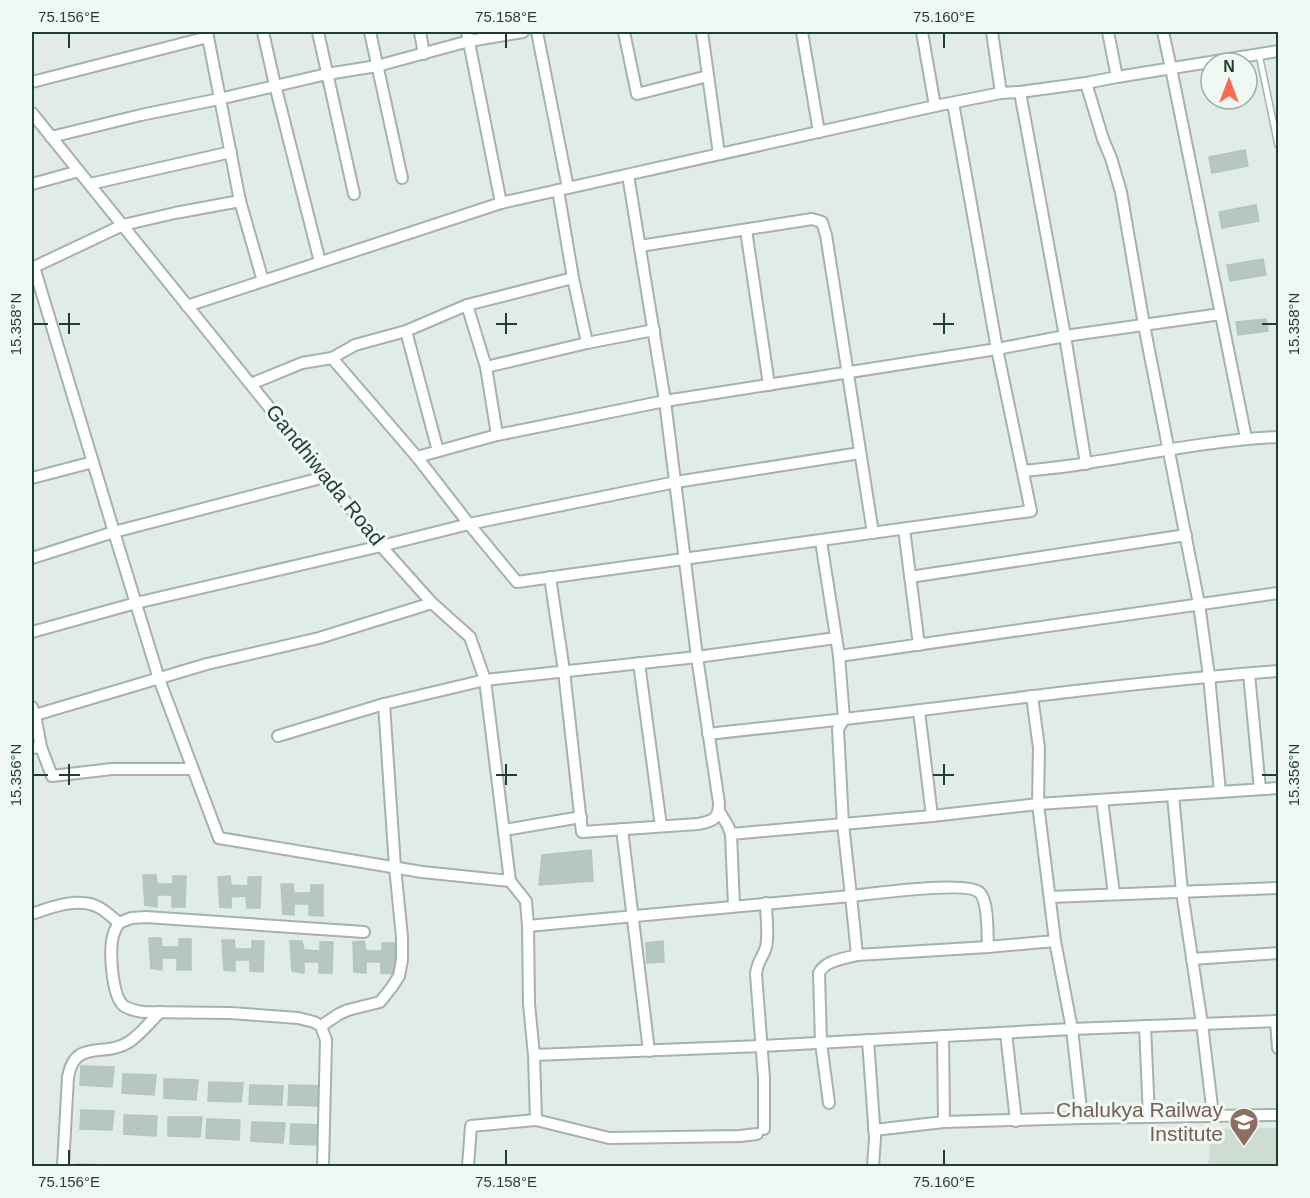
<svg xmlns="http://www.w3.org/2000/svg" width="1310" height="1198" font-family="Arial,sans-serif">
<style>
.built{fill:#cedcd4}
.building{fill:#b5c7be;stroke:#b2c6bc;stroke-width:1.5}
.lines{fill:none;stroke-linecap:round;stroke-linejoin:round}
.service-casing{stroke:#a2b4ac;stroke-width:8}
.minor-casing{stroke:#a2b4ac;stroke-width:14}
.service{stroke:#fff;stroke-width:5}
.minor{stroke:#fff;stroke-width:10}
.ticks{fill:none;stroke:#1f3e33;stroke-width:2}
.labels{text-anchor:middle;stroke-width:6;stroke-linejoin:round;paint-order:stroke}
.street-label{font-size:21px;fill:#1f3e33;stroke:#f0f8f4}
.education-label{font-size:21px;fill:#785e54;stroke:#f0f8f4;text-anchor:end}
.neatline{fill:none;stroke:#1f3e33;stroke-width:2}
.ticks-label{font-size:15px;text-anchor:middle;fill:#1f3e33}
</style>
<rect width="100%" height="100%" fill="#e0ece5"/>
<polygon class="built" points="1278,1128 1278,1166 1208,1166 1212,1129"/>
<g class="building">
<polygon points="1245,150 1248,166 1212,173 1209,157"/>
<polygon points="1256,205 1259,221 1222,228 1219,212"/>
<polygon points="1263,259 1266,275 1230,281 1227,265"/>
<polygon points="1266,319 1268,331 1238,335 1236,322"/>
<polygon points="591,850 593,881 539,885 542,855"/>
<polygon points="143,875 156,875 157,884 173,884 173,876 186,876 185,907 172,907 172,895 157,895 157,907 145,905"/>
<polygon points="230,876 231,885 248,886 248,877 261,877 260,908 247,908 246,896 231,897 231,908 220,907 218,877"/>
<polygon points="281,884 293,884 294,893 311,893 311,885 323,885 323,916 309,915 309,904 294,904 294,915 283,914"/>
<polygon points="149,938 161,938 162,947 179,947 179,939 191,939 191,970 177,970 177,958 162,958 162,970 151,968"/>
<polygon points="222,940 234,940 235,949 252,949 252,941 264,941 263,972 250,971 250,960 235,960 235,971 224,970"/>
<polygon points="290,941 302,941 304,950 320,951 320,942 333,942 332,973 319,973 319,962 304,962 304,973 292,971"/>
<polygon points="364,941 366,951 382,951 382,943 395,943 394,974 381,973 381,962 366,962 366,973 354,972 353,942"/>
<polygon points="663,941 664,962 647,963 646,943"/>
<polygon points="81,1066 114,1067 112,1087 80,1085"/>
<polygon points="123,1074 156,1075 154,1095 122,1093"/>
<polygon points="164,1079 198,1080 196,1100 164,1098"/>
<polygon points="209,1082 243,1083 241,1102 208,1101"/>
<polygon points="250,1085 283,1086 282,1105 249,1104"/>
<polygon points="289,1085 322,1086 320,1106 288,1105"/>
<polygon points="81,1110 114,1111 112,1130 80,1129"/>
<polygon points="124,1115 157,1116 156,1136 124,1134"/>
<polygon points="168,1117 202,1117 200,1137 168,1136"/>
<polygon points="207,1119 240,1120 239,1140 206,1138"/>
<polygon points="252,1122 285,1123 283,1143 251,1141"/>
<polygon points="291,1124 324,1125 322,1145 290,1144"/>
<polygon points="77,1164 110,1165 110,1166 77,1166"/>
</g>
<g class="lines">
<g class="service-casing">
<polyline id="service" points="1259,54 1278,145"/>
</g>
<g class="minor-casing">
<g id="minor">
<polyline points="207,32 240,201 263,281"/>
<polyline points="263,32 275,85 320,262"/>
<polyline points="318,32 354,194"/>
<polyline points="370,32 402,178"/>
<polyline points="420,32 424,54"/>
<polyline points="467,32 501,203"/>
<polyline points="537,32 568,188"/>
<polyline points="624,32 637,94 708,76"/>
<polyline points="702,32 719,154"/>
<polyline points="802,32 819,132"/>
<polyline points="922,32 935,106"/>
<polyline points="992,32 1001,93"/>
<polyline points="1108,32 1117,77"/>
<polyline points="1163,32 1171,68 1246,438"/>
<polyline points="32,82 208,37"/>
<polyline points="1086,83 1103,139 1111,158 1121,192 1144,325 1199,604 1209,676 1220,792"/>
<polyline points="1020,92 1065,336 1086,464"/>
<polyline points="32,113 381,546 432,603 470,637 485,680 510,881"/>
<polyline points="51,137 141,115 219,99 327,74 377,66 469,41 523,32"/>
<polyline points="32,184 79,171"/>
<polyline points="90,184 231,152"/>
<polyline points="558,190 573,278 587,343"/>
<polyline points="746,230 769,385"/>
<polyline points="640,246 812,219 822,222 826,235 873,533"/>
<polyline points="34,267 114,532 159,679 219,838 422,872 510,881 526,901 528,926 529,1004 534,1055 536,1120 471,1126 468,1166"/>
<polyline points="32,268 123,225 175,213 240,201"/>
<polyline points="467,305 486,367 497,435"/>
<polyline points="187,306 501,203 935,106 1001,93 1020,92 1086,83 1117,77 1278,51"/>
<polyline points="406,331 438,451"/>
<polyline points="332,358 417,457 469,524 517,582 1031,511 997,349 953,103"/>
<polyline points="486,367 587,343 654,330"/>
<polyline points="251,384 302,363 332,358 355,345 406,331 467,305 573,278"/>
<polyline points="417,457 497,435 665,401 997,349 1065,336 1221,314"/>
<path d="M1023,471C1044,469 1066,467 1087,463C1151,453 1214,440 1278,437"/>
<polyline points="32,478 93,462"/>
<polyline points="904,529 919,645"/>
<path d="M821,541L839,656L844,719L838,729L843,824L851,896C871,894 968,880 980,893C989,903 987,934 988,947"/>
<polyline points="32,558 114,532 325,477"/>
<path d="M550,577L564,671L582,832L698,824C713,821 719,819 719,803L697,657L665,401L628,175"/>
<polyline points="910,577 1186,535"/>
<polyline points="32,632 136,603 381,546 469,524 676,482 860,453"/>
<polyline points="839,656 1278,593"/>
<polyline points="639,663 661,826"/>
<polyline points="1249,674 1260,789"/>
<polyline points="1032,696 1039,748 1038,804 1055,941 1072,1029 1082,1118"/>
<polyline points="32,707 35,715 41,747 32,748"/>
<polyline points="919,711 932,816"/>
<polyline points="35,715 207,664 319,638 432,603"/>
<path d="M708,734C779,726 850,719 921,710C1040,695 1159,680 1278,671"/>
<polyline points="278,736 384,704 485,680 697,657 836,638"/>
<polyline points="41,747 52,776 112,769 193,769"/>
<polyline points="1173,795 1182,892 1202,1024 1213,1115"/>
<polyline points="1102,800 1114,894"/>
<polyline points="719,811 728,826 731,834 734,906"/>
<polyline points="622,829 649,1051"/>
<polyline points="504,830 581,817"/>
<polyline points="731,834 932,816 1038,804 1278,788"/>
<polyline points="1050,897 1278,888"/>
<path d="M32,914C51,907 81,896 100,908C107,912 113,918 119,923"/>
<polyline points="528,926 851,896 857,955 988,947 1055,941"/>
<polyline points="1192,959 1278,953"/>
<polyline points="1276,1021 1278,1048"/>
<polyline points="321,1026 339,1014 348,1010 380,1002 392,987 399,976 402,960 402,937 395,867 384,704"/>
<polyline points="1145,1026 1149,1117"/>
<polyline points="1006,1033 1016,1121"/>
<polyline points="943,1036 944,1122"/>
<polyline points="868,1040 875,1138 873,1166"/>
<polyline points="534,1055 761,1046 1072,1029 1278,1021"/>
<path d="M829,1103L821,1043L819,973C826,960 843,959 857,955"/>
<polyline points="536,1120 609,1138 740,1136 757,1134"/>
<path d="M764,1129V1078L756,974C757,961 763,958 766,947C769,934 766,917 766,903"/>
<polyline points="874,1130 944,1122 1082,1118 1278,1115"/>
<path d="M63,1166L68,1077C75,1038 104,1058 129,1042C140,1035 150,1022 160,1012"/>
<path d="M323,1166L326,1040L321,1026L314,1022L298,1018L231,1013L143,1012C137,1011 130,1010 124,1006C112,997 110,955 112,941C113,934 115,929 119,923L131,918L146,917L364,932"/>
</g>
</g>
<use href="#service" class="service"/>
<use href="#minor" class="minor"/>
</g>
<path class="ticks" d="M69,33V48M506,33V48M944,33V48M69,313V334M506,313V334M944,313V334M33,324H48M59,324H80M496,324H517M933,324H954M1262,324H1277M69,764V785M506,764V785M944,764V785M33,775H48M59,775H80M496,775H517M933,775H954M1262,775H1277M69,1150V1165M506,1150V1165M944,1150V1165"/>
<defs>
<g id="university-pin" transform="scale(1.5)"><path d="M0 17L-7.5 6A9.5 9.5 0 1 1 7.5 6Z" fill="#8d6e63" stroke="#f0f8f4"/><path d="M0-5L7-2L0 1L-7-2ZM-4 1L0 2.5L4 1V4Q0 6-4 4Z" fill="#fff"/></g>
</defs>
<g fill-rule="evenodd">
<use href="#university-pin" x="1244" y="1122"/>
</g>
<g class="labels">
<g class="street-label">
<text transform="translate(325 475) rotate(51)" y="7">Gandhiwada Road</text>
</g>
<g class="education-label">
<text x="1223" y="1117">Chalukya Railway<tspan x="1223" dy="24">Institute</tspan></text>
</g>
</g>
<rect width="1310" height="1198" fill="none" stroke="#f0f8f4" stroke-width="66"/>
<g transform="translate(1229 81)"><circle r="28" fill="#f0f8f4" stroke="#9caea7" stroke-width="1.5"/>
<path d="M0-4.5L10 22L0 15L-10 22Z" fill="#fe684c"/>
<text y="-9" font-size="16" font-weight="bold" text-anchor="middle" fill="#1f3e33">N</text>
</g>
<rect x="33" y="33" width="1244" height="1132" class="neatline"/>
<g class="ticks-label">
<text x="69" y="22">75.156°E</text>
<text x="506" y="22">75.158°E</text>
<text x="944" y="22">75.160°E</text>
<text transform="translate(16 324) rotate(-90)" y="5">15.358°N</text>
<text transform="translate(1294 324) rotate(-90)" y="5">15.358°N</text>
<text transform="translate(16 775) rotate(-90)" y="5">15.356°N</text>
<text transform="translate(1294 775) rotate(-90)" y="5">15.356°N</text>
<text x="69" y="1187">75.156°E</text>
<text x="506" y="1187">75.158°E</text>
<text x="944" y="1187">75.160°E</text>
</g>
</svg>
